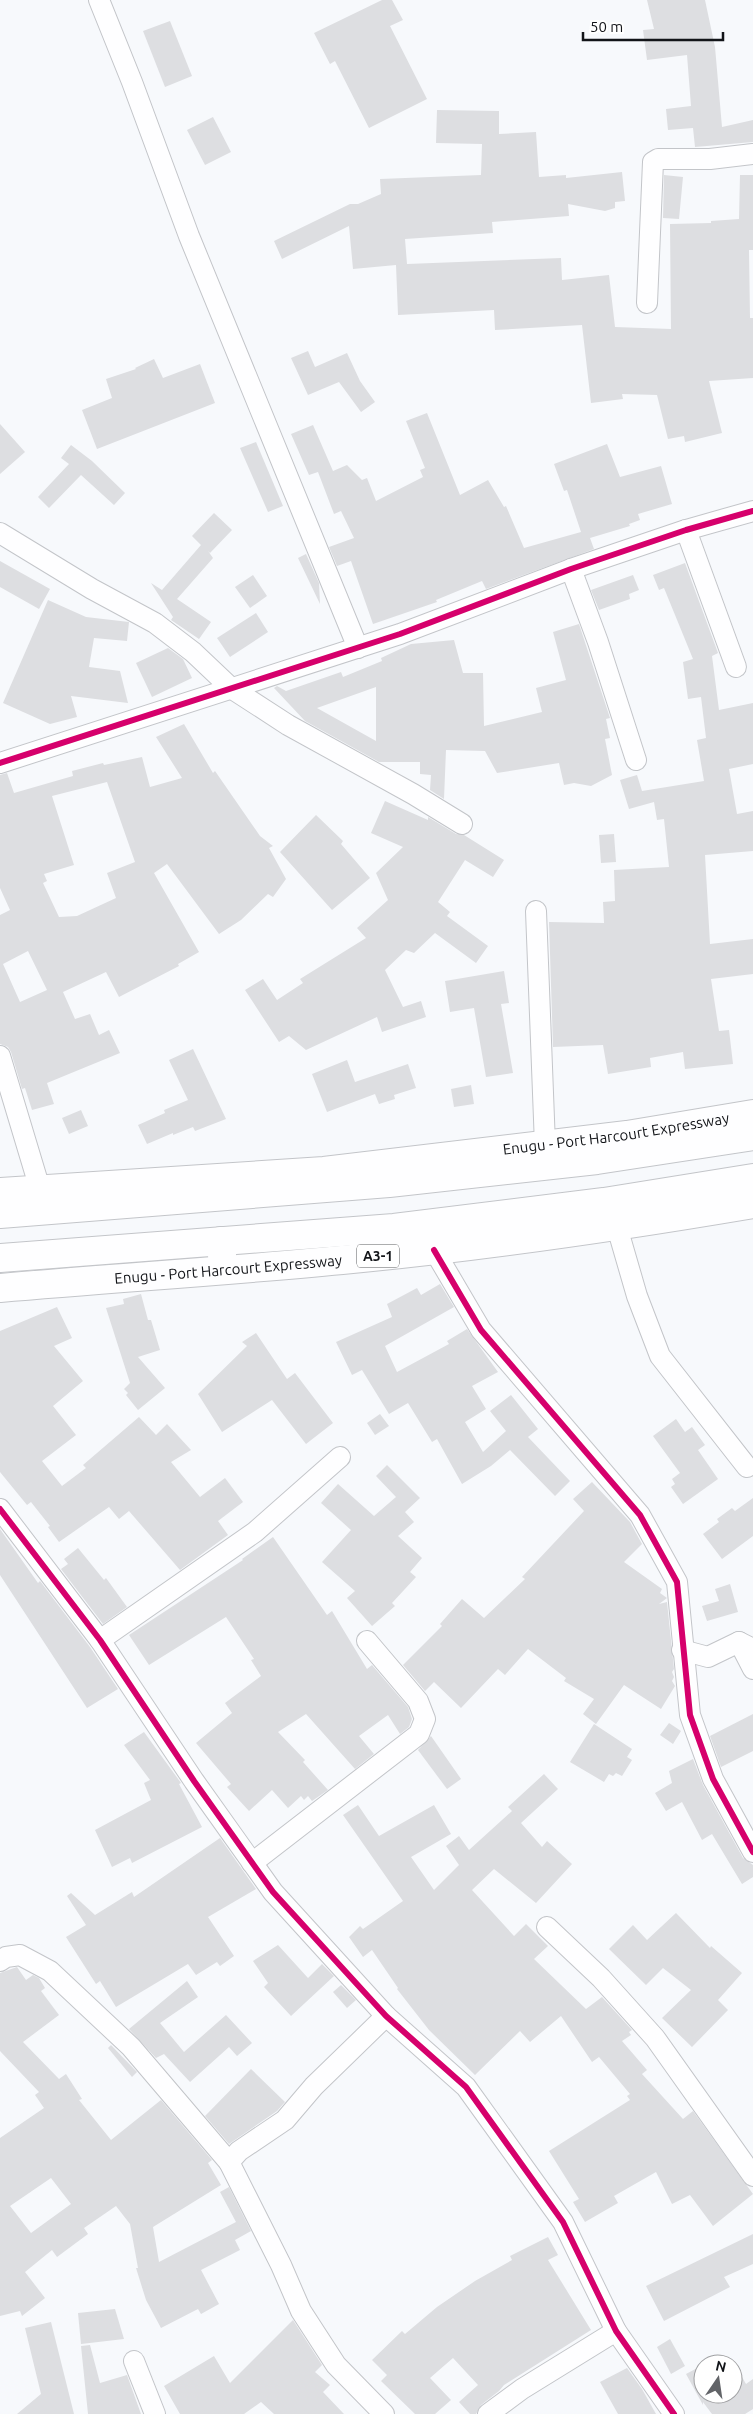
<svg xmlns="http://www.w3.org/2000/svg" width="753" height="2414" font-family="Ubuntu,sans-serif">
<style>
.building{fill:#dddee1;fill-rule:evenodd}
.lines{fill:none;stroke-linecap:round;stroke-linejoin:round}
.minor-casing{stroke:#c3c5c9;stroke-width:22}
.primary-casing{stroke:#c3c5c9;stroke-width:30}
.trunk-casing{stroke:#c3c5c9;stroke-width:30}
.minor{stroke:#fefeff;stroke-width:20}
.primary{stroke:#fefeff;stroke-width:28}
.trunk{stroke:#fefeff;stroke-width:28}
.cycleway-casing{stroke:#fff;stroke-width:9}
.cycleway{stroke:#d6006c;stroke-width:6}
.labels{text-anchor:middle;stroke-width:4.5;stroke-linejoin:round;paint-order:stroke}
.shield{fill:#fff;stroke:#595a5d;stroke-width:1}
.shield-label{font-size:14px;font-weight:bold;fill:#121418}
.street-label{font-size:15px;fill:#121418;stroke:#fff}
</style>
<rect width="100%" height="100%" fill="#f7f9fc"/>
<g class="building">
<polygon points="382,0 392,0 403,20 390,26 427,99 369,128 335,61 330,64 314,33"/>
<polygon points="647,0 705,0 715,47 722,127 753,120 753,142 695,147 693,128 668,130 666,109 691,106 687,55 647,60 643,30 654,29"/>
<polygon points="170,21 192,76 165,87 143,31"/>
<polygon points="437,110 499,111 499,134 536,132 539,177 566,175 566,178 622,172 625,201 615,202 615,208 605,211 568,204 569,216 492,222 493,233 405,239 407,264 561,258 562,280 609,275 615,327 671,329 670,224 711,223 711,221 739,219 740,175 753,175 753,250 749,250 750,318 753,318 753,378 709,381 722,433 685,442 684,436 668,439 657,395 622,394 623,399 591,403 582,325 495,330 494,310 398,315 396,265 353,269 349,226 282,259 274,241 350,204 358,204 381,194 380,179 481,175 482,144 436,143"/>
<polygon points="213,117 231,152 205,165 187,130"/>
<polygon points="664,175 683,177 679,219 663,218"/>
<polygon points="308,351 315,367 347,353 360,381 375,402 361,412 339,382 308,395 291,358"/>
<polygon points="154,359 163,378 200,364 215,403 97,449 82,410 112,398 106,379 136,369 135,368"/>
<polygon points="427,413 460,495 488,480 504,507 506,506 524,548 581,532 567,490 564,491 554,464 607,444 620,477 661,466 672,504 638,514 640,520 629,524 630,526 590,538 594,549 486,589 482,581 436,600 437,602 373,624 351,561 337,566 329,547 354,538 341,511 334,514 318,472 309,475 291,434 313,425 333,471 347,465 362,480 367,478 376,501 423,477 420,470 425,468 406,421"/>
<polygon points="0,424 25,452 0,474"/>
<polygon points="256,442 283,506 268,512 240,448"/>
<polygon points="71,445 92,461 125,493 114,505 81,475 49,508 38,497 69,464 61,458"/>
<polygon points="214,513 232,530 210,553 208,551 213,558 177,599 211,622 199,639 171,620 173,617 151,583 162,590 201,545 192,536"/>
<polygon points="306,554 319,583 320,604 298,558"/>
<polygon points="0,561 50,589 39,609 0,587"/>
<polygon points="685,563 718,653 712,656 719,710 753,703 753,764 729,769 737,814 753,811 753,851 705,855 710,944 753,939 753,974 711,979 719,1031 729,1030 733,1064 685,1069 683,1052 650,1058 651,1067 608,1074 603,1045 553,1047 549,922 604,923 603,902 615,901 614,870 669,867 664,819 657,820 654,802 629,809 620,780 637,775 642,791 704,781 697,740 706,738 701,697 688,699 683,662 693,659 664,588 659,590 653,575"/>
<polygon points="253,575 267,596 250,608 235,587"/>
<polygon points="633,575 639,590 629,594 630,599 599,610 591,590"/>
<polygon points="48,600 86,617 129,622 127,641 94,638 89,667 120,671 128,703 71,696 77,717 50,724 3,703"/>
<polygon points="256,613 268,632 230,657 217,638"/>
<path d="M579,624L610,718L606,719L610,738L605,739L612,775L591,786L574,783L564,785L559,763L497,773L485,751L446,750L444,799L430,790L431,775L420,774V762H379L305,721L274,688L277,686L286,691L341,672L343,677L382,661L381,658L411,644L454,640L463,673H483L484,726L542,712L536,688L566,680L553,632ZM376,687V741L317,708Z"/>
<polygon points="168,648 183,659 192,678 152,697 136,663"/>
<path d="M184,724L213,773L215,771L260,836L273,846L269,848L286,879L273,897L268,894L241,920L219,934L167,864L154,873L199,952L178,964L179,966L119,997L106,972L63,992L75,1019L90,1014L99,1035L109,1030L120,1053L47,1083L54,1104L32,1110L25,1088L22,1089L11,1052L8,1047L0,1044V915L10,910L0,888V775L7,773L14,793L73,776L72,771L103,763L104,765L142,757L150,787L182,778L156,737ZM107,782L135,862L107,873L116,898L77,916L59,917L43,883L47,881L44,874L74,865L52,796ZM28,951L47,990L20,1002L3,964Z"/>
<polygon points="385,801 428,820 428,817 456,834 464,835 504,860 493,877 465,860 438,902 450,912 447,916 488,946 476,963 435,933 414,953 406,950 385,970 403,1007 421,1001 426,1017 382,1032 377,1017 306,1050 289,1036 279,1042 245,990 263,979 277,1000 303,983 300,979 366,938 357,928 388,900 376,873 403,847 371,833"/>
<polygon points="316,815 343,841 341,844 370,878 332,910 280,852"/>
<polygon points="614,834 616,862 601,863 599,835"/>
<polygon points="504,971 509,1003 501,1004 513,1073 486,1077 474,1008 450,1012 445,981"/>
<polygon points="193,1049 226,1119 195,1131 193,1127 173,1135 173,1133 147,1144 138,1125 165,1113 164,1110 188,1100 169,1060"/>
<polygon points="347,1060 355,1082 408,1064 416,1088 394,1095 395,1099 379,1104 375,1094 327,1112 312,1074"/>
<polygon points="471,1085 474,1104 454,1107 451,1089"/>
<polygon points="81,1110 88,1126 69,1134 62,1118"/>
<polygon points="440,1284 454,1307 385,1346 397,1372 449,1344 447,1341 467,1329 498,1372 472,1386 486,1409 465,1422 483,1452 506,1431 490,1411 511,1395 538,1429 528,1437 570,1481 555,1496 510,1450 491,1466 462,1484 437,1439 432,1442 408,1403 389,1414 362,1370 352,1375 336,1342 392,1317 387,1304 417,1288 421,1295"/>
<polygon points="141,1294 148,1320 151,1320 160,1350 138,1357 165,1388 138,1410 126,1395 128,1393 124,1389 130,1383 106,1308 124,1304 123,1299"/>
<polygon points="57,1307 72,1338 54,1346 83,1381 53,1406 76,1435 42,1461 62,1486 86,1468 83,1465 139,1417 156,1435 167,1424 191,1450 171,1462 200,1497 225,1478 243,1502 218,1521 228,1535 180,1570 129,1511 119,1519 109,1507 59,1542 48,1527 50,1526 31,1502 27,1505 0,1472 0,1331"/>
<polygon points="256,1333 287,1379 295,1373 333,1423 306,1444 272,1400 222,1432 198,1394 247,1346 242,1342"/>
<polygon points="380,1414 389,1426 375,1435 367,1423"/>
<polygon points="676,1419 685,1432 692,1427 705,1445 698,1450 718,1479 683,1504 671,1487 675,1484 672,1479 680,1473 653,1436"/>
<polygon points="387,1465 420,1498 405,1512 414,1522 398,1536 422,1558 410,1572 416,1577 392,1603 395,1606 372,1626 347,1598 355,1591 322,1562 351,1530 321,1503 338,1484 374,1516 396,1497 376,1476"/>
<polygon points="592,1482 630,1522 642,1544 624,1562 662,1589 660,1593 667,1598 659,1604 667,1602 674,1669 672,1672 674,1677 672,1681 675,1686 661,1709 624,1685 596,1724 583,1714 594,1699 564,1681 566,1678 528,1649 505,1675 498,1669 461,1708 434,1682 425,1691 403,1665 442,1626 440,1624 462,1599 484,1618 525,1579 522,1577 584,1511 573,1499"/>
<polygon points="753,1498 753,1536 722,1559 703,1534 719,1522 717,1519 732,1508 735,1511"/>
<polygon points="0,1529 38,1583 40,1581 90,1647 118,1689 87,1708 0,1575"/>
<polygon points="273,1537 327,1615 332,1611 367,1669 372,1665 408,1707 412,1719 409,1727 400,1734 388,1715 359,1736 374,1754 355,1769 306,1714 278,1732 305,1760 303,1762 328,1790 312,1801 308,1796 304,1800 301,1796 288,1808 272,1790 249,1811 227,1787 231,1784 196,1743 232,1713 225,1703 261,1676 251,1660 254,1659 226,1617 149,1665 129,1635 243,1560 242,1559"/>
<polygon points="78,1548 104,1580 106,1578 127,1607 103,1624 61,1569 68,1564 64,1559"/>
<polygon points="730,1584 738,1612 707,1621 702,1606 719,1601 715,1589"/>
<polygon points="753,1714 753,1751 721,1767 710,1736"/>
<polygon points="669,1723 681,1731 673,1744 660,1735"/>
<polygon points="594,1724 632,1749 627,1757 632,1760 622,1776 616,1773 613,1776 609,1774 604,1782 570,1762"/>
<polygon points="144,1732 181,1783 179,1784 202,1827 132,1863 130,1858 112,1867 95,1830 151,1800 144,1783 150,1780 124,1745"/>
<polygon points="431,1736 461,1779 447,1789 418,1750"/>
<polygon points="693,1759 703,1785 743,1858 753,1865 753,1877 742,1884 712,1834 702,1840 682,1802 666,1811 655,1793 672,1783 669,1771"/>
<polygon points="544,1774 558,1789 521,1823 542,1847 547,1841 572,1864 536,1903 494,1869 472,1890 514,1936 526,1924 548,1946 534,1959 586,2009 602,1997 632,2030 629,2032 631,2035 622,2041 647,2070 642,2074 683,2119 693,2111 753,2194 713,2226 690,2195 672,2204 656,2172 614,2196 618,2203 585,2222 573,2202 579,2199 549,2151 630,2100 627,2096 630,2094 599,2057 592,2062 561,2016 530,2042 520,2031 475,2075 429,2030 397,1989 398,1988 372,1950 363,1957 349,1937 360,1926 363,1929 403,1901 343,1815 358,1805 379,1836 434,1805 451,1834 411,1857 434,1890 459,1865 446,1846 459,1836 469,1850 512,1811 508,1807"/>
<polygon points="220,1838 256,1889 208,1917 234,1956 220,1966 217,1962 196,1975 188,1964 116,2007 100,1981 96,1984 66,1937 86,1925 67,1896 71,1893 95,1915 132,1892 134,1897"/>
<polygon points="676,1913 710,1948 711,1946 742,1973 718,2000 728,2010 692,2047 662,2018 691,1990 663,1968 646,1985 609,1949 633,1925 647,1940"/>
<polygon points="278,1945 308,1978 322,1964 334,1976 291,2016 264,1987 268,1983 253,1961"/>
<path d="M17,1967L26,1980L33,1975L39,1978L45,1988L41,1991L59,2015L23,2042L59,2079L66,2074L82,2099L79,2100L111,2140L161,2100L212,2160L208,2163L221,2185L153,2227L159,2262L236,2222L220,2192L229,2187L251,2231L235,2240L240,2250L201,2270L219,2304L201,2314L198,2309L161,2328L146,2300L136,2268H138L130,2224L116,2206L84,2228L88,2234L57,2257L52,2250L25,2272L45,2298L22,2316L20,2311L0,2316V2138L44,2108L35,2095L39,2092L0,2051V1973ZM51,2178L71,2204L31,2233L10,2206Z"/>
<polygon points="187,1981 198,1997 160,2023 184,2052 226,2015 252,2043 237,2056 229,2047 190,2082 164,2054 156,2058 129,2029"/>
<polygon points="341,1985 356,2000 347,2008 333,1992"/>
<polygon points="111,2045 137,2072 132,2077 108,2048"/>
<polygon points="251,2069 285,2102 277,2111 229,2144 205,2116"/>
<polygon points="753,2234 753,2264 724,2277 730,2287 664,2321 646,2286"/>
<polygon points="548,2237 558,2255 548,2260 591,2330 504,2385 499,2391 481,2405 476,2414 470,2414 459,2402 478,2385 453,2358 430,2378 451,2400 435,2414 415,2414 381,2381 387,2375 372,2360 402,2331 405,2334 437,2307 475,2281 512,2260 510,2256"/>
<polygon points="115,2309 124,2339 81,2344 78,2313"/>
<polygon points="293,2320 322,2365 315,2372 330,2385 323,2392 344,2414 274,2414 261,2402 244,2414 180,2414 164,2386 214,2356 230,2383"/>
<polygon points="51,2322 74,2414 17,2414 41,2394 25,2328"/>
<polygon points="670,2339 685,2366 671,2374 657,2347"/>
<polygon points="90,2345 100,2383 127,2375 141,2414 88,2414 81,2346"/>
<polygon points="733,2361 746,2384 753,2379 753,2409 745,2414 712,2414 703,2402 703,2405 686,2374 703,2365 703,2394 733,2394"/>
<polygon points="627,2368 642,2389 656,2414 618,2414 600,2382"/>
</g>
<g class="lines">
<g class="minor-casing">
<g id="minor">
<polyline points="99,0 132,82 189,236 358,648"/>
<polyline points="647,303 653,162 658,159 710,159 753,154"/>
<polyline points="686,530 736,667"/>
<polyline points="0,533 92,589 155,623 193,652 231,688 288,725 413,794 462,824"/>
<polyline points="571,569 598,642 636,760"/>
<polyline points="0,763 400,634 571,569 686,530 753,511"/>
<polyline points="536,911 545,1145"/>
<polyline points="0,1056 40,1189"/>
<polyline points="617,1227 637,1296 660,1356 747,1467"/>
<polyline points="434,1250 481,1330 640,1515 677,1582 690,1715 713,1779 753,1852"/>
<polyline points="0,1509 100,1640 194,1781 273,1892 386,2016 466,2087 563,2222 616,2331 674,2414"/>
<polyline points="100,1640 255,1532 340,1457"/>
<polyline points="739,1642 753,1669"/>
<polyline points="682,1650 708,1657 739,1642 753,1649"/>
<polyline points="252,1863 419,1734 425,1719 418,1701 367,1641"/>
<polyline points="547,1927 601,1978 655,2038 753,2176"/>
<polyline points="0,1961 6,1957 20,1955 50,1971 131,2047 229,2162"/>
<polyline points="134,2361 155,2414"/>
<polyline points="384,2414 336,2365 301,2311 281,2265 229,2162 239,2151 285,2120 314,2086 386,2016"/>
<polyline points="488,2414 522,2389 616,2331"/>
</g>
</g>
<g class="primary-casing">
<g id="primary">
<path id="s1" d="M0,1192L324,1171L627,1135L753,1114"/>
<path id="s2" d="M0,1288C114,1278 228,1271 342,1260C480,1247 617,1227 753,1204"/>
</g>
</g>
<g class="trunk-casing">
<g id="trunk">
<polyline points="0,1214 389,1183 597,1160 753,1136"/>
<polyline points="221,1241 223,1269"/>
<polyline points="0,1258 394,1228 604,1202 753,1178"/>
</g>
</g>
<use href="#minor" class="minor"/>
<use href="#primary" class="primary"/>
<use href="#trunk" class="trunk"/>
<g class="cycleway-casing">
<g id="cycleway">
<polyline points="0,763 400,634 571,569 686,530 753,511"/>
<polyline points="434,1250 481,1330 640,1515 677,1582 690,1715 713,1779 753,1852"/>
<polyline points="0,1509 100,1640 194,1781 273,1892 386,2016 466,2087 563,2222 616,2331 674,2414"/>
</g>
</g>
<use href="#cycleway" class="cycleway"/>
</g>
<g class="labels">
<rect class="shield" x="357" y="1244.5" width="42" height="23" rx="4"/>
<g class="shield-label">
<text x="378" y="1261">A3-1</text>
</g>
<g class="street-label">
<text dy="5" stroke="none"><textPath href="#s1" startOffset="619">Enugu - Port Harcourt Expressway</textPath></text>
<text dy="5" stroke="none"><textPath href="#s2" startOffset="229">Enugu - Port Harcourt Expressway</textPath></text>
</g>
</g>
<g transform="translate(718 2379) rotate(13)"><circle r="24" fill="#ffffff" stroke="#a0a1a3"/>
<path d="M0-4L9 19L0 12L-9 19Z" fill="#626468"/>
<text y="-8" font-size="14" font-weight="bold" text-anchor="middle" fill="#121418">N</text>
</g>
<path d="M583 32v8h140v-8" fill="none" stroke="#121418" stroke-width="2.5"/>
<text x="590" y="32" font-size="15" fill="#121418" stroke="#ffffff" stroke-width="4" paint-order="stroke">50 m</text>
</svg>
